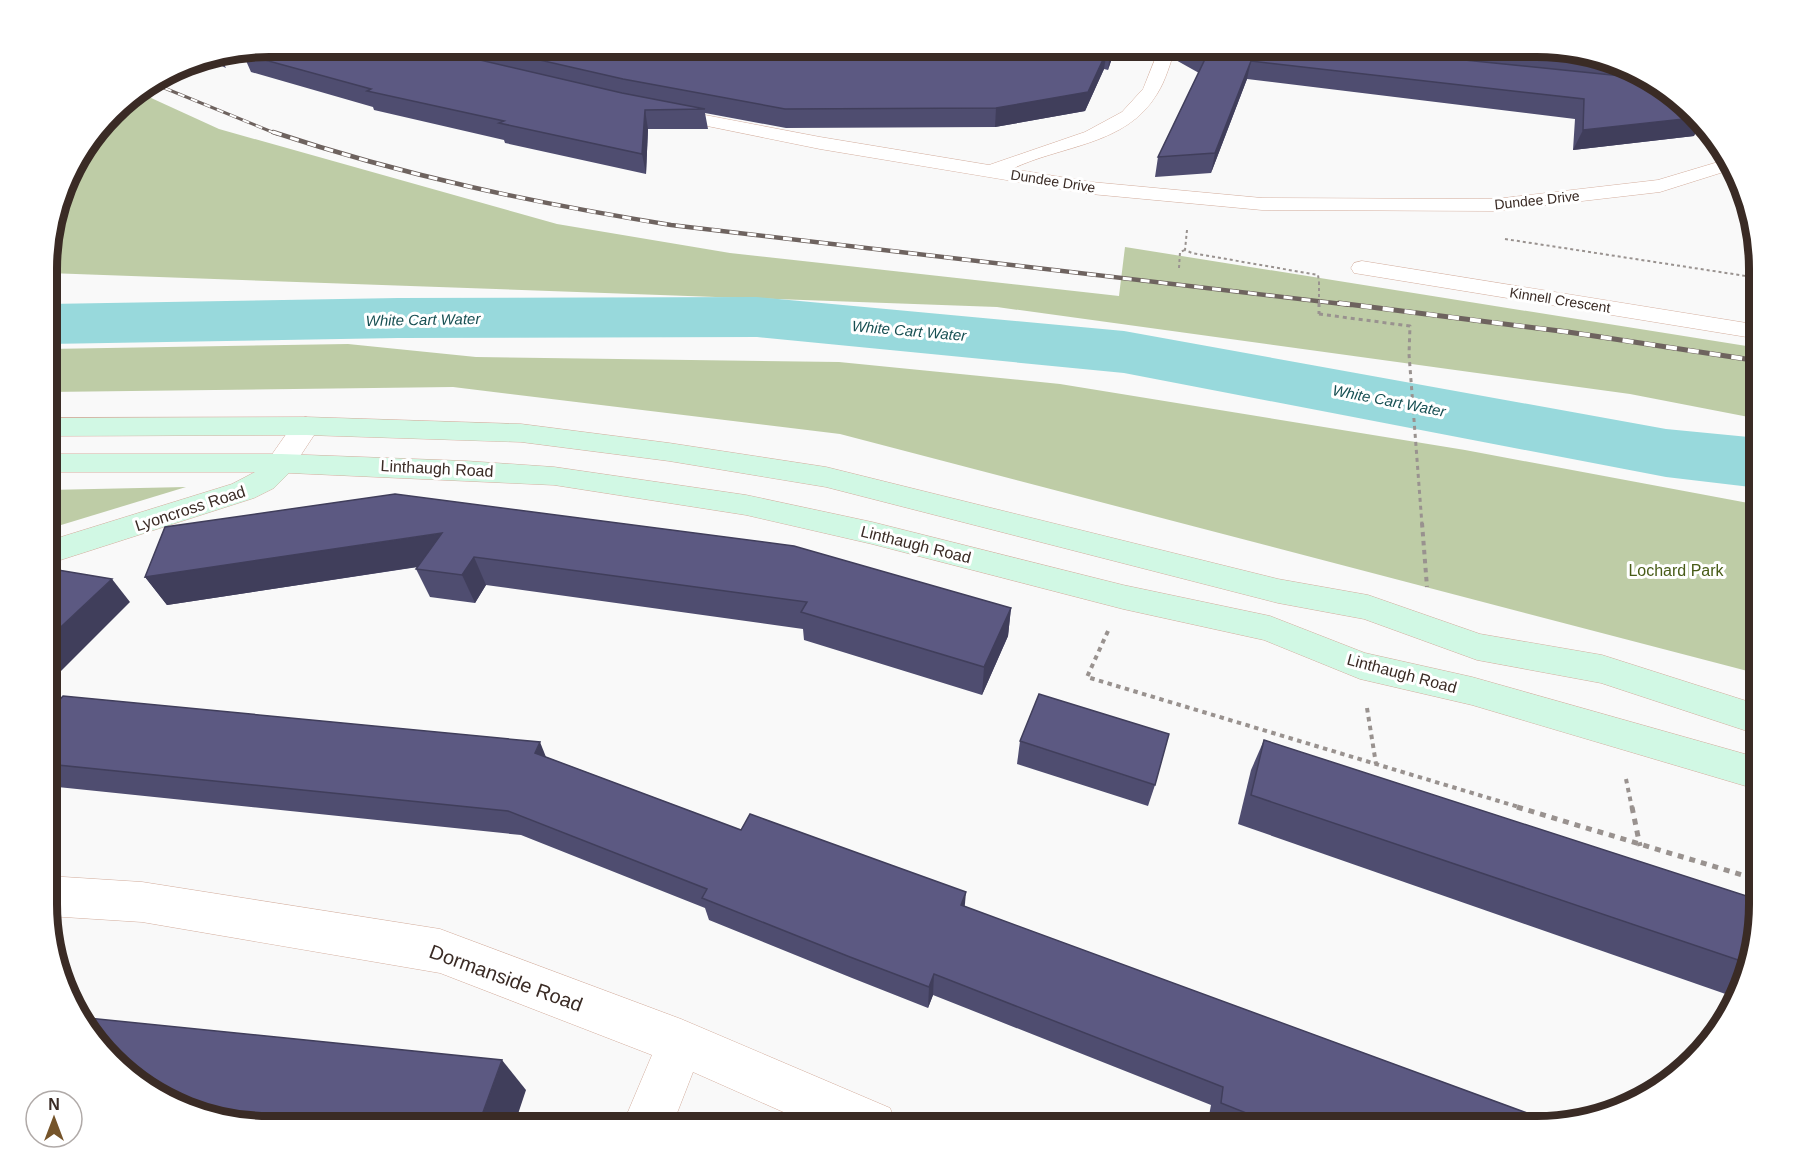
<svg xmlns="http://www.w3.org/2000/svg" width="1806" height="1173" font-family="Helvetica,sans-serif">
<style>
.green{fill:#becca6}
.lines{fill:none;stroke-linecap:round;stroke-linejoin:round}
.river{fill:#98d9dc;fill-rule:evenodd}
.street-casing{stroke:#d3ad9d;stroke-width:1}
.secondary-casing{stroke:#d3ad9d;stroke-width:1}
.path-far3{stroke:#99928f;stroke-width:2;stroke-dasharray:3 3;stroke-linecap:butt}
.path-far2{stroke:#99928f;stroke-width:3;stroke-dasharray:4 4;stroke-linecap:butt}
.path-far1{stroke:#99928f;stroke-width:4;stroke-dasharray:4.5 4.5;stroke-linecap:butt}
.path{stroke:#99928f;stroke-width:5;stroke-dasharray:6 6;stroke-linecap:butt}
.street{fill:#fff;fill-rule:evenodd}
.secondary{fill:#d1f8e4;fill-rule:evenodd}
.rail-far2-casing{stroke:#6e635f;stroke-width:3}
.rail-far1-casing{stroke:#6e635f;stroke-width:4.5}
.rail-casing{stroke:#6e635f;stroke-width:5}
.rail-far2{stroke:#fff;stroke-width:2;stroke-dasharray:7;stroke-linecap:butt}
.rail-far1{stroke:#fff;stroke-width:3;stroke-dasharray:9;stroke-linecap:butt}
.rail{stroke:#fff;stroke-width:4;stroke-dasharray:11;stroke-linecap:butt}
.path-bridge-far1{stroke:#99928f;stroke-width:2;stroke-dasharray:3 3;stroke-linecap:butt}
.path-bridge{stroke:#99928f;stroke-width:3;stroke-dasharray:4 4;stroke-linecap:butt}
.wall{fill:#4f4d70}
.shaded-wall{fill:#403e5b}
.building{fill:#5c5982;stroke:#403e5b;stroke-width:1.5}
.labels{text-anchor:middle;stroke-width:6;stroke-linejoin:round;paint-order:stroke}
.far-street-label{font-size:14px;fill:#3a2b25;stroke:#fff}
.far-water-label{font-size:15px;font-style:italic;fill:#185053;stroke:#fff}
.street-label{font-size:16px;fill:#3a2b25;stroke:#fff}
.park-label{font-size:16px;fill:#485c18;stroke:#fff}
.near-street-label{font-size:20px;fill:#3a2b25;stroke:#fff}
.rim{fill:none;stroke:#3a2b25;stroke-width:8}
</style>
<rect width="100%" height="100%" fill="#f9f9f9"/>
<g class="green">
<polygon points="138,92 219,129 557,224 730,253 1119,296 1125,247 1759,348 1759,419 1630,394 997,307 48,273 48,240 70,170 122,102"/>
<polygon points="348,344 476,357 839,362 1060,384 1465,450 1759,505 1759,674 840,434 453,387 48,392 48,349"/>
<polygon points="186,487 48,529 48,490"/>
</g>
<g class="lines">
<polygon class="river" points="757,297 1124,331 1666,429 1759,438 1759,488 1666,477 1124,373 757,337 398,338 48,344 48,304 398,298"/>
<g class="street-casing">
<g id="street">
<path d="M1160,47H1176C1170,63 1166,80 1157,94C1126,146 1061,145 1012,169L1091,182L1262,198L1495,199L1658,180L1718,162L1728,156L1733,169L1660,192L1495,211L1262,210L1091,194L820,149L663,117L654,112L663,107L820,137L989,165L1085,132L1122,112L1143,89Z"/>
<polygon points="1362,261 1759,325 1759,339 1354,273 1351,268 1354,263"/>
<polygon points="306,417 316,420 320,426 291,470 281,472 271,470 266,463 296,420"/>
<polygon points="48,876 142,882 440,929 681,1019 890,1108 897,1126 815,1126 693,1072 672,1126 622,1126 652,1055 440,973 142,922 48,916"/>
</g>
</g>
<g class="secondary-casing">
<g id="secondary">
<polygon points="306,417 521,424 669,443 826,467 1278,579 1368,595 1480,634 1602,655 1759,705 1759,735 1601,683 1477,660 1364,619 1278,603 826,487 669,461 521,442 306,435 48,436 48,418"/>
<polygon points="48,454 281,454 466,461 554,467 746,495 872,522 1123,585 1270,616 1365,653 1472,677 1759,758 1759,790 1472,705 1360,679 1264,640 1123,609 872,544 746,515 554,485 289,473 274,488 254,498 48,564 48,541 232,484 255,472 48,472"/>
</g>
</g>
<g class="path-far3">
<polyline points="1187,230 1185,250 1192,253 1318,275 1319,282"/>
<polyline points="1505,239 1759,278"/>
<polyline points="1179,268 1180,252 1185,250"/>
</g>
<polyline class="path-far2" points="1319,314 1410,326 1409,354 1422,525"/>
<g class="path-far1">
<polyline points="1422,523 1427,587"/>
<polyline points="1108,631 1087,677 1522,808"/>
<polyline points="1367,708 1376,764"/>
<polyline points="1626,779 1632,808"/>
</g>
<g class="path">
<polyline points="1517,807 1759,880"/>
<polyline points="1632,807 1640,846"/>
</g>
<use href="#street" class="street"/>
<use href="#secondary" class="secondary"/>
<g class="rail-far2-casing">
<polyline id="rail-far2" points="152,83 277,134"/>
</g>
<g class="rail-far1-casing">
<path id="rail-far1" d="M273,132C405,176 534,203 671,225L1351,305"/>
</g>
<g class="rail-casing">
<polyline id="rail" points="1339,303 1568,332 1759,361"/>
</g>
<use href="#rail-far2" class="rail-far2"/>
<use href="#rail-far1" class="rail-far1"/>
<use href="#rail" class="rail"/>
<polyline class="path-bridge-far1" points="1319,282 1319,305"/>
<polyline class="path-bridge" points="1319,303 1319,314"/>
</g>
<g class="wall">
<polygon points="269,46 1116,46 1108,70 1104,69 1085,111 995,127 786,128 705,113 708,129 648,129 646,174 505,143 504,140 374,110 373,107 251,72 243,54"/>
<polygon points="1176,46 1538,46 1608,58 1661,84 1694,136 1573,150 1575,119 1247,79 1211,173 1155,177 1158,157 1199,73 1174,59"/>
<polygon points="220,56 226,68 207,59"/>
<polygon points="165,527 1011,608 1008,636 982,695 804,640 803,629 486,585 475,603 430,597 416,569 418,567 167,605 145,577"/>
<polygon points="48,713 546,757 741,830 964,907 1551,1126 1221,1126 1208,1121 1211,1105 933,995 928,1008 852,978 709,920 705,908 521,835 48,786"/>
<polygon points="1264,740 1759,918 1748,975 1737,998 1238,824 1251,770"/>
<polygon points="1020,741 1155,785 1148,806 1017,764"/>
</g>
<g class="shaded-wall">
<polygon points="1112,46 1116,46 1108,70 1110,51"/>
<polygon points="1107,51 1104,69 1085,111 995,127 996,108"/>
<polygon points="1251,61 1247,79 1211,173 1215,153"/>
<polygon points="645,110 648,129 646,174 642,154"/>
<polygon points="1693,118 1700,126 1694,136 1573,150 1583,130"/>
<polygon points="442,533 455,561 167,605 145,577"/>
<polygon points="474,557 486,585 475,603 462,575"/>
<polygon points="112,579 130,602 48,684 48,639"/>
<polygon points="1011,608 1008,636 982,695 984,667"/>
<polygon points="540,742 550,767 535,753"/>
<polygon points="966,892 964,915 961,905"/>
<polygon points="934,974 933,995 928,1008 929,987"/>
<polygon points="502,1060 526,1090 514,1126 478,1126"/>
</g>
<g class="building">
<polygon points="269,46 420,46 622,93 705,109 645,110 642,154 499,123 504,121 367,91 371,89 243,54 257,49"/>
<polygon points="479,46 1112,46 1110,51 1107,51 1088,92 996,108 785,109 623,79"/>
<polygon points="1187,46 1326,46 1651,79 1661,84 1693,118 1583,130 1584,99 1251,61 1215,153 1158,157 1206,57"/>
<polygon points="1453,46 1538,46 1608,58 1620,64"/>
<polygon points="395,494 794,546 1011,608 984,667 801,612 807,602 474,557 462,575 416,569 442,533 145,577 165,527"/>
<polygon points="52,569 112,579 48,639 48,573"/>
<polygon points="1039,694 1169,734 1155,785 1020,741"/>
<polygon points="63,696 540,742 535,753 741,830 750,814 891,865 966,892 961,905 1557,1124 1551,1126 1279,1126 1221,1103 1223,1087 934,974 929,987 850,957 702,898 707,889 508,811 48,764 48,713"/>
<polygon points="1264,740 1759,900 1759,918 1750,964 1251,795"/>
<polygon points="78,1017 502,1060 478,1126 268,1126 198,1115 145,1089"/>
</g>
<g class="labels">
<g class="far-street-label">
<text transform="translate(1053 181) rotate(9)" y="5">Dundee Drive</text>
<text transform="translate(1537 200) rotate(-6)" y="5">Dundee Drive</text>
<text transform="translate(1560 300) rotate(9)" y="5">Kinnell Crescent</text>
</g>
<g class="far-water-label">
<text transform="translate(423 320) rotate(-1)" y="5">White Cart Water</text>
<text transform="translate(909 331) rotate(5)" y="5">White Cart Water</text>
<text transform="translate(1389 401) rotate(11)" y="5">White Cart Water</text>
</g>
<g class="street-label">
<text transform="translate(437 468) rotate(3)" y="6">Linthaugh Road</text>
<text transform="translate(190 508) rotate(-18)" y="6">Lyoncross Road</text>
<text transform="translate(916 544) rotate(14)" y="6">Linthaugh Road</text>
<text transform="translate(1402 673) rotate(15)" y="6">Linthaugh Road</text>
</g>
<g class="park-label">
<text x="1676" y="576">Lochard Park</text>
</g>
<g class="near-street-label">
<text transform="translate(506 978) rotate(20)" y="7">Dormanside Road</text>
</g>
</g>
<path d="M0 0H1806V1173H0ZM269 57H1537A212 212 0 0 1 1749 269V904A212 212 0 0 1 1537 1116H269A212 212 0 0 1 57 904V269A212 212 0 0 1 269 57Z" fill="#fff" fill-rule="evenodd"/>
<path class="rim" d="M269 57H1537A212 212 0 0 1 1749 269V904A212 212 0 0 1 1537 1116H269A212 212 0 0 1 57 904V269A212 212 0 0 1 269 57Z"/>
<g transform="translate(54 1119)"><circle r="28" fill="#ffffff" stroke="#b0aaa8" stroke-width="1.5"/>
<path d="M0-4.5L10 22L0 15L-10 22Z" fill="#75542a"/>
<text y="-9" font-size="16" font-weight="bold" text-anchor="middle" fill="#3a2b25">N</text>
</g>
</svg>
